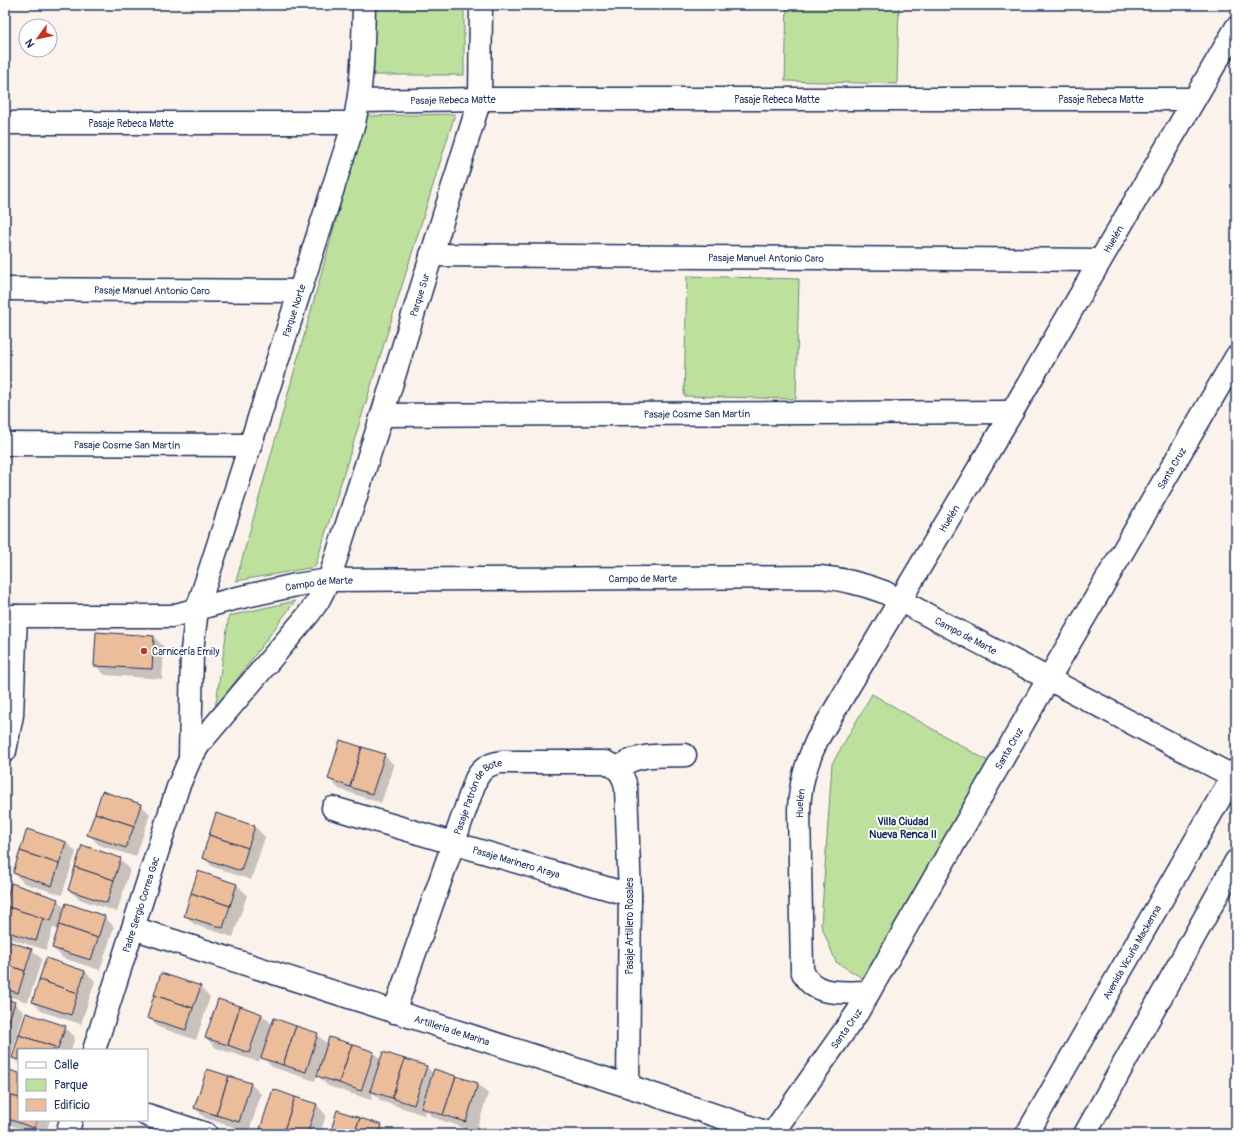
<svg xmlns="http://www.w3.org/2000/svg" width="1241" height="1139" font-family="Pangolin,sans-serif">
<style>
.green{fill:#bde19c;stroke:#6c887d}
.shadow{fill:#0003}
.building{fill:#ebbd9b;stroke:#1b2f5e}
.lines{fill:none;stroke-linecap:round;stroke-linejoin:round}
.minor-casing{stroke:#1b2f5e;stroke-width:25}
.tertiary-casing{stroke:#1b2f5e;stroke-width:25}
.minor{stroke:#fff;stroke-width:22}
.tertiary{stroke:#fff;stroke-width:22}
.poi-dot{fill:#c8321e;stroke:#fff;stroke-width:1.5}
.labels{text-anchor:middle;stroke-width:3.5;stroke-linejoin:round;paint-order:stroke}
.street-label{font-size:10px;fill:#1b2f5e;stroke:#fff}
.poi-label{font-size:10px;fill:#1b2f5e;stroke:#fff;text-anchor:start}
.neighbourhood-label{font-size:11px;font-weight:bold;fill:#1b2f5e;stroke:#fff}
</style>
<rect width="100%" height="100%" fill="#fbf2eb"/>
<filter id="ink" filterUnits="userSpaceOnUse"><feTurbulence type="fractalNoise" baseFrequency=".025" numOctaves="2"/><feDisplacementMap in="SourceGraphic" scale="8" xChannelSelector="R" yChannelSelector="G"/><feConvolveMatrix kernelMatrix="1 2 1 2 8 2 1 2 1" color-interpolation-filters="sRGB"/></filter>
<g filter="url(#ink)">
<g class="green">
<rect x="374" y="5" width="90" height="70"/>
<polygon points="787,5 899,5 897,84 785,81"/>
<polygon points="455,114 315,567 236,581 365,116"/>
<polygon points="687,276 799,279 796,399 684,396"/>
<polygon points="295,601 215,709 229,616"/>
<polygon points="872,694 988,761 864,979 836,962 821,925 832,764"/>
</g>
<g class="shadow">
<polygon points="154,637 164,647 162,679 105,675 95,665"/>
<polygon points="384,755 394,765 381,803 339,789 329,779"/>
<polygon points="140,804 150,814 136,857 99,845 89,835"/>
<polygon points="217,815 255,827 265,837 251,880 213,867 203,858"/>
<polygon points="28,830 66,842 76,852 62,895 24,883 14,873"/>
<polygon points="120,859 130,869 117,912 79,899 69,890"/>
<polygon points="199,872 237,885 247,895 233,937 195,925 185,915"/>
<polygon points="11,885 57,900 65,908 105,917 114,927 100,970 63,958 53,948 58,929 53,928 46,950 8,938 5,935 5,905"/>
<polygon points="5,941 32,950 42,959 28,1002 5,995"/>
<polygon points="85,971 95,981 81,1024 43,1012 33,1002"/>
<polygon points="200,987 210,997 196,1040 158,1027 148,1017"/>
<polygon points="5,1000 14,1003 24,1013 11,1056 5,1054"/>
<polygon points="218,1000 262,1015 273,1025 317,1034 328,1045 374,1053 381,1060 383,1053 427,1067 433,1074 435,1070 478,1084 488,1094 476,1132 432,1117 426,1110 424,1115 381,1101 373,1093 371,1100 328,1086 317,1075 315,1081 272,1067 261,1056 259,1062 216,1048 206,1038"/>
<polygon points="27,1014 65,1027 75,1037 71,1050 19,1050 19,1064 13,1058"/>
<polygon points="5,1064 7,1067 5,1074"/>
<polygon points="207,1070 251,1084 261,1094 249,1132 205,1118 195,1108"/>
<polygon points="19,1074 19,1120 50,1120 45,1134 36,1134 5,1123 5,1088"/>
<polygon points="317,1105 326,1115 320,1134 267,1134 261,1128"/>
<polygon points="381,1126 389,1134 331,1134"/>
<polygon points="661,1132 668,1134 660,1134"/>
</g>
<g class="building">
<polygon points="96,632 154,636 152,669 94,666"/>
<polygon points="340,740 362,747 350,787 328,779"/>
<polygon points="362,747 385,754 372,794 350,787"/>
<polygon points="102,791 141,804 134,826 95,813"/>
<polygon points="95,813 134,826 126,848 87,835"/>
<polygon points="216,813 255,826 248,848 209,835"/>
<polygon points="27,829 66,842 59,864 20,851"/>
<polygon points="209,835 248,848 241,871 202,858"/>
<polygon points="82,845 121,858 114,880 75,867"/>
<polygon points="20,851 59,864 52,886 13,873"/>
<polygon points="75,867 114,880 107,903 68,890"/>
<polygon points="198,871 237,884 230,906 191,893"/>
<polygon points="11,883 58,899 51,921 5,906"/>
<polygon points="191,893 230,906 223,928 184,916"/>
<polygon points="66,903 105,916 98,938 59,925"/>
<polygon points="5,906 43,918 36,941 5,931"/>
<polygon points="59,925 98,938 91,960 52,948"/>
<polygon points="5,940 32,949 25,971 5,964"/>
<polygon points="46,958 85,971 78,993 39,980"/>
<polygon points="5,964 25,971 18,993 5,989"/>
<polygon points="161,973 201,986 193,1008 154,995"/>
<polygon points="39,980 78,993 71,1015 32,1002"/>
<polygon points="154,995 193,1008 186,1030 147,1018"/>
<polygon points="5,999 15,1002 8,1024 5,1024"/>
<polygon points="218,999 240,1006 228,1045 205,1038"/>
<polygon points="240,1006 262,1014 249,1053 228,1045"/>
<polygon points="26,1013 66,1026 58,1048 19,1035"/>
<polygon points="274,1018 296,1026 283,1065 261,1058"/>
<polygon points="296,1026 318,1033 306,1072 283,1065"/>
<polygon points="19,1035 58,1048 58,1050 19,1050 19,1060 12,1058"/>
<polygon points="329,1037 352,1044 339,1083 317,1076"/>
<polygon points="352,1044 374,1052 361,1091 339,1083"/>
<polygon points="383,1052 405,1059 392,1098 370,1091"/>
<polygon points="405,1059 427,1066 414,1105 392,1098"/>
<polygon points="207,1069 229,1076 216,1115 194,1108"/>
<polygon points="434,1069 456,1076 443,1115 421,1108"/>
<polygon points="9,1070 19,1073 19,1098 5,1094 5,1084"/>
<polygon points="229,1076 251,1083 239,1122 216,1115"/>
<polygon points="456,1076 478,1083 466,1122 443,1115"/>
<polygon points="273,1089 295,1097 283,1134 277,1134 260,1129"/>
<polygon points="5,1094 19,1098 19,1120 37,1120 34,1128 5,1118"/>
<polygon points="295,1097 317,1104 307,1134 283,1134"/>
<polygon points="337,1110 360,1118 354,1134 330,1134"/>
<polygon points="360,1118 382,1125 379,1134 354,1134"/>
</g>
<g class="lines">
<g class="minor-casing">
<g id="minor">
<path id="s1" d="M359,101L480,99H1194"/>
<path id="s2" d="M5,123H354"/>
<path id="s3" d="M431,255L1100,260"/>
<path id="s4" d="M5,289L299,291"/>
<path id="s5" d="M382,415L1012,412"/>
<path id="s6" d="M5,444L250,445"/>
<path id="s7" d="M5,616H172L233,599L296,585L329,580L820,577C843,579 863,584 884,592L1236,778"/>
<polyline points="5,751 12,715 16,616"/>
<path id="s8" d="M190,759L192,650L197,610L354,123C363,84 363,45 364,5"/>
<path d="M617,769C635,753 662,756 685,755"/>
<path id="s9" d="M333,808L630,895"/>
<path id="s10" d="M133,928L628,1086L771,1134"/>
<path id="s11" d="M869,992C845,992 812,998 802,970L799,810C800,784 806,764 817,740L1012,412L1236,28"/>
<path id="s12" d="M394,1012L476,779C482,768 489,764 501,762H605C618,767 624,775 626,788L630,895L628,1086"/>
<path id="s13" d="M94,1050L178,787L190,759L200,743L308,615L318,601L329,580L382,415L480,99L481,5"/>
<polyline points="147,1115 206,1134"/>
<polyline points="67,1134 71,1120"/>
<path id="s14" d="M772,1134L857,1013L869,992L1038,697L1236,357"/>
</g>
</g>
<g class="tertiary-casing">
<g id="tertiary">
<path id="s15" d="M1027,1134L1236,770"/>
<polyline points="1085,1134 1236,861"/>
</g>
</g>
<use href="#minor" class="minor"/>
<use href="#tertiary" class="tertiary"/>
</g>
</g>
<circle class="poi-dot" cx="144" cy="651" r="4"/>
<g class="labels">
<g class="street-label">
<text dy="4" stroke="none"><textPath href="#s1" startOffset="418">Pasaje Rebeca Matte</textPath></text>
<text dy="4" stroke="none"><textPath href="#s1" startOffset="742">Pasaje Rebeca Matte</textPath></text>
<text dy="4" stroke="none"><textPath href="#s1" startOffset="94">Pasaje Rebeca Matte</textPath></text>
<text dy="4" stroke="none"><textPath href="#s2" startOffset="126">Pasaje Rebeca Matte</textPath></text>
<text dy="4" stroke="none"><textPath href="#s11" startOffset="891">Huelén</textPath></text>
<text dy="4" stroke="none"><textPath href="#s3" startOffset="335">Pasaje Manuel Antonio Caro</textPath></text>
<text dy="4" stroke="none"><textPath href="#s4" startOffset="147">Pasaje Manuel Antonio Caro</textPath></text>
<text dy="4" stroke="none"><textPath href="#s13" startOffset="833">Parque Sur</textPath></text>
<text dy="4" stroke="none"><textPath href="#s8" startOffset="464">Parque Norte</textPath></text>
<text dy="4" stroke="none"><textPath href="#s5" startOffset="315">Pasaje Cosme San Martín</textPath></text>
<text dy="4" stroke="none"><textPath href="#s6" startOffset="122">Pasaje Cosme San Martín</textPath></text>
<text dy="4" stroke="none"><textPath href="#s14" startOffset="777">Santa Cruz</textPath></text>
<text dy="4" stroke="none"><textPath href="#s11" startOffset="567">Huelén</textPath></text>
<text dy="4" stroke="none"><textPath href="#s7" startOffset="642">Campo de Marte</textPath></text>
<text dy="4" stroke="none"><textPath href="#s7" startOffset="318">Campo de Marte</textPath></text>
<text dy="4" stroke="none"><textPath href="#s7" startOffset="978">Campo de Marte</textPath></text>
<text dy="4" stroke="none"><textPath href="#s14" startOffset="453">Santa Cruz</textPath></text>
<text dy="4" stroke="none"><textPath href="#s12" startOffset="234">Pasaje Patrón de Bote</textPath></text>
<text dy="4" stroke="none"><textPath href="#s11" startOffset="243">Huelén</textPath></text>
<text dy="4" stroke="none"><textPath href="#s9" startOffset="191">Pasaje Marinero Araya</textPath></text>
<text dy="4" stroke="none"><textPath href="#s13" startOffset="153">Padre Sergio Correa Gac</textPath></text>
<text transform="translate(629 926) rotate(-90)" y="4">Pasaje Artillero Rosales</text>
<text dy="4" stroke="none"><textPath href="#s15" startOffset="210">Avenida Vicuña Mackenna</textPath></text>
<text dy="4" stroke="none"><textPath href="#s14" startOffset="129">Santa Cruz</textPath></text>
<text dy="4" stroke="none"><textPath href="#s10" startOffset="335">Artillería de Marina</textPath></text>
</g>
<g class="poi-label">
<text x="152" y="655">Carnicería Emily</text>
</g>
<g class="neighbourhood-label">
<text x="903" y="825">Villa Ciudad<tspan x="903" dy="13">Nueva Renca II</tspan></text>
</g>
</g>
<rect width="1241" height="1139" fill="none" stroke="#fff" stroke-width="20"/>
<rect x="10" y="10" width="1221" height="1119" fill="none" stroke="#1b2f5e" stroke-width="1.5" filter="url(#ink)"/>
<rect x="18" y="1049" width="130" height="72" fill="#ffffff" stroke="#a4acbf"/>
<rect x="26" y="1062" width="20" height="6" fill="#ffffff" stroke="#a4acbf"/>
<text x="54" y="1069" font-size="12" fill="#1b2f5e">Calle</text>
<rect x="26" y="1079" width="20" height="12" fill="#bde19c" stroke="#a4acbf"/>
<text x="54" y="1089" font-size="12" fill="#1b2f5e">Parque</text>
<rect x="26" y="1099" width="20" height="12" fill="#ebbd9b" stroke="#a4acbf"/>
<text x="54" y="1109" font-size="12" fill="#1b2f5e">Edificio</text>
<g transform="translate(38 38) rotate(237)"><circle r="19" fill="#ffffff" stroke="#a4acbf"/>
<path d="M0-3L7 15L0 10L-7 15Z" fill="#c8321e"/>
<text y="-6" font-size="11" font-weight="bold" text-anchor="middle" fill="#1b2f5e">N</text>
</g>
</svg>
